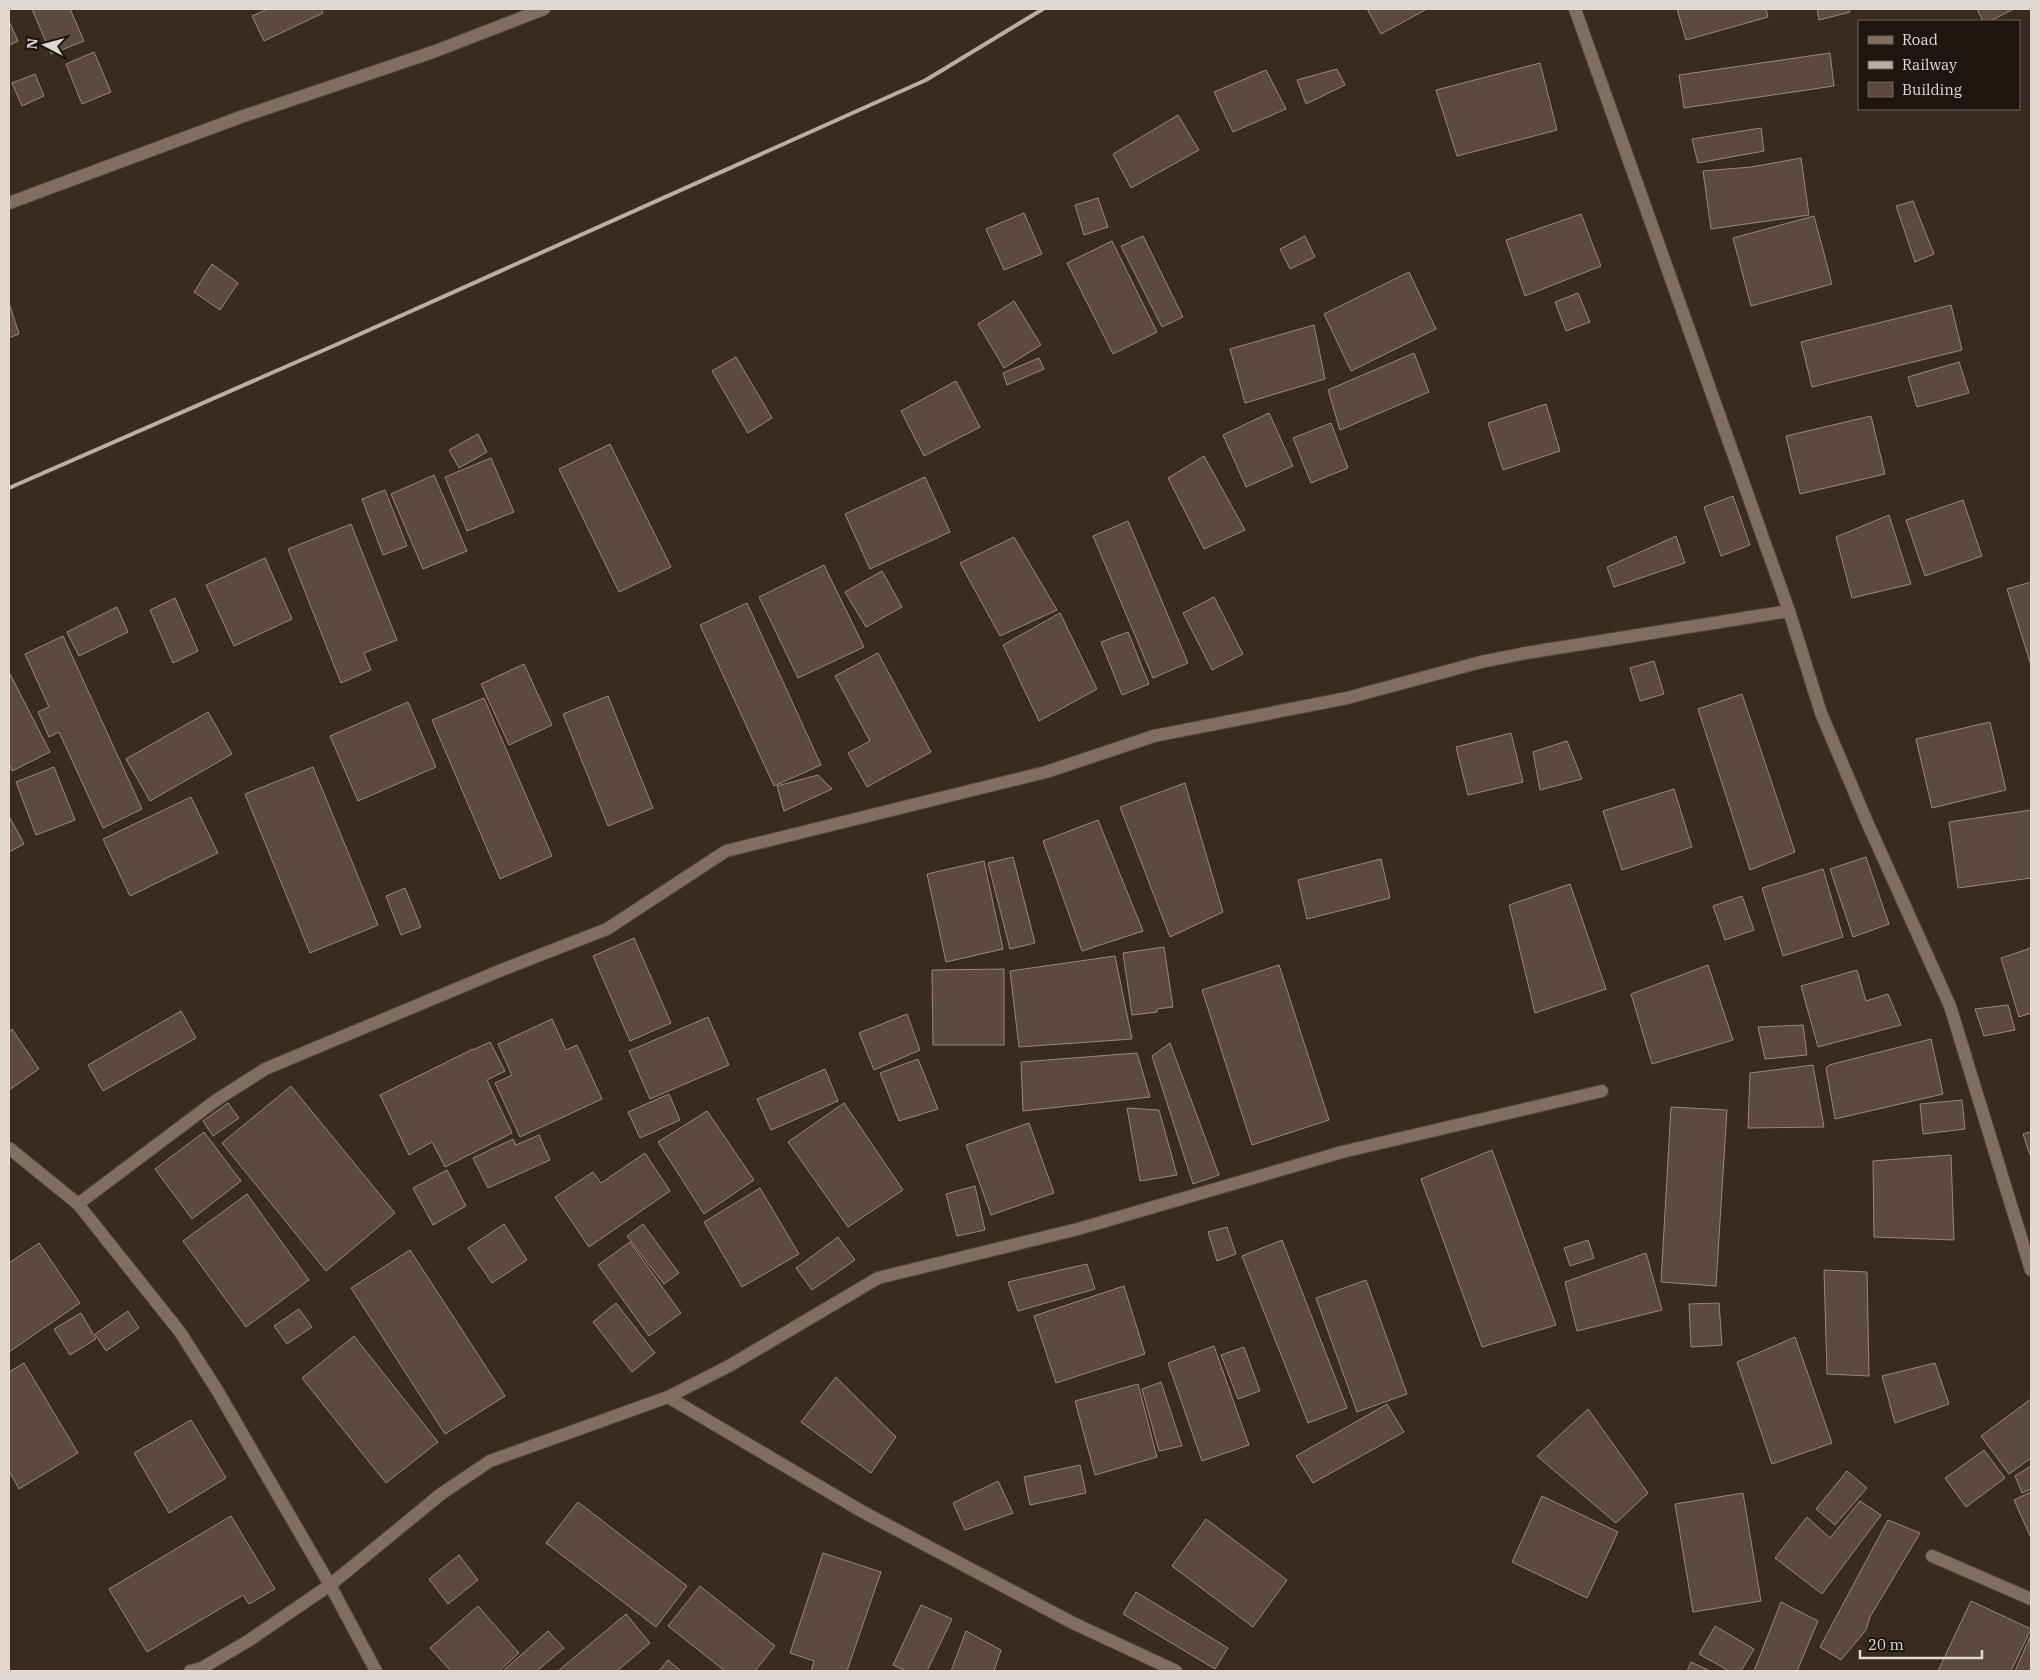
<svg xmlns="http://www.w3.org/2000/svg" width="2040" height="1680" font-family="'IBM Plex Serif',serif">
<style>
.building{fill:#5b4a3d;stroke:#998779}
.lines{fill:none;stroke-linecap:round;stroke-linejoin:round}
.street-casing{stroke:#53463c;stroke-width:14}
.street{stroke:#806e60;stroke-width:12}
.rail{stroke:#b9aea5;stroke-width:4}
</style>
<rect width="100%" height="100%" fill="#3a2b1f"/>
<g class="building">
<polygon points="32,9 70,9 84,41 51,54"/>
<polygon points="268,9 321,9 323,13 264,41 252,16"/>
<polygon points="1367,9 1427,9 1381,34"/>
<polygon points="1677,9 1766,9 1768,17 1686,40"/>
<polygon points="1817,9 1849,9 1850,12 1819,20"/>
<polygon points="1977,9 2014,9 1990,21 1983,21"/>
<polygon points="9,21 18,41 9,45"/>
<polygon points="94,52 111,92 82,104 66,64"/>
<polygon points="1830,53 1834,86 1684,108 1679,75"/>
<polygon points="1540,63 1557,130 1457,156 1436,90"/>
<polygon points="1337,69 1345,85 1306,104 1297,80"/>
<polygon points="1266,70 1286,109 1233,132 1214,92"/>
<polygon points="35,74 44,96 22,106 12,83"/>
<polygon points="1178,115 1199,150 1131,188 1113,154"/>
<polygon points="1761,128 1764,151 1698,163 1692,139"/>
<polygon points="1801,158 1809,215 1711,229 1703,171 1751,167"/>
<polygon points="1098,198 1108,227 1084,235 1075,205"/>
<polygon points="1913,201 1934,254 1915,262 1896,206"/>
<polygon points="1024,213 1042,254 1004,270 986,229"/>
<polygon points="1581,214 1601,266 1525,296 1506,240"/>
<polygon points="1814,216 1832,284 1751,306 1733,238"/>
<polygon points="1143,236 1183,317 1162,327 1121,246"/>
<polygon points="1305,236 1315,257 1290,269 1280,249"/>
<polygon points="1112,241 1157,332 1113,354 1067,263"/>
<polygon points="212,264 238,283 220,310 194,292"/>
<polygon points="1409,272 1436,329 1351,371 1324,314"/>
<polygon points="1578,293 1590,322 1566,331 1555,302"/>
<polygon points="1014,301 1041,345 1004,368 978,324"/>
<polygon points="9,303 19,334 9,338"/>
<polygon points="1951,305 1962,350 1812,387 1801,342"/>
<polygon points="1314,325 1325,379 1245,403 1230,349"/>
<polygon points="1414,353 1429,392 1340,430 1328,390"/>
<polygon points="736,357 772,418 748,433 712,371"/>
<polygon points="1039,358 1044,369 1007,385 1003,373"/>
<polygon points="1959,362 1969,393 1917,407 1908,377"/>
<polygon points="956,381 980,427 924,456 901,411"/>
<polygon points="1546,404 1560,451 1503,470 1488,423"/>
<polygon points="1269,413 1293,466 1246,487 1223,435"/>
<polygon points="1871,416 1885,474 1800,494 1786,436"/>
<polygon points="1331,423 1348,468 1311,483 1293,438"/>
<polygon points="478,434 487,452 459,468 449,450"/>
<polygon points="610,444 671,567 619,592 559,469"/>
<polygon points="1204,456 1245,530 1204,549 1168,478"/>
<polygon points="491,458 514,512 467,531 445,477"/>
<polygon points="434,475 467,551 423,569 391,494"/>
<polygon points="925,477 950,532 870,569 845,514"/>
<polygon points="385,490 407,546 383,555 362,499"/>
<polygon points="1733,496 1750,545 1721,556 1704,507"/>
<polygon points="1963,500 1982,556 1925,576 1906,520"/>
<polygon points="1889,515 1911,584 1852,598 1836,537"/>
<polygon points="1128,521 1188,663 1153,678 1093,536"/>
<polygon points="351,524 397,640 364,653 371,670 341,683 288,549"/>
<polygon points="1676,536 1685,563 1614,587 1607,567"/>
<polygon points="1014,537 1057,610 1000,636 960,563"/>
<polygon points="265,558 292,619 234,646 206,585"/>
<polygon points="824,565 864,647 798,678 759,597"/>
<polygon points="882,571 902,607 866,627 845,592"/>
<polygon points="2031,582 2031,665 2007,589"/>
<polygon points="1214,597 1243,654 1212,670 1183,613"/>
<polygon points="175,598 198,651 173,663 150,610"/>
<polygon points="747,603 821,765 774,786 700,625"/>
<polygon points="117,607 128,632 79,656 67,632"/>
<polygon points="1060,613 1097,689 1039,721 1003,645"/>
<polygon points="1128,632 1149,684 1122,695 1101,642"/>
<polygon points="63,636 142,809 103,828 59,732 49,737 38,712 49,707 25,654"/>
<polygon points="878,653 931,752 867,787 848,753 870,741 835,676"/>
<polygon points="1654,661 1664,694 1640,701 1630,668"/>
<polygon points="524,664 552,725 509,745 481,684"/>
<polygon points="9,672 50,752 12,771 9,764"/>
<polygon points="1742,694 1795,852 1750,870 1698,709"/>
<polygon points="608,696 653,808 608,826 563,714"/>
<polygon points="484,698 552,856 500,879 432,720"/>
<polygon points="408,702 436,767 358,801 330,736"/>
<polygon points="208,712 232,754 150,801 126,759"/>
<polygon points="1990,722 2006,790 1932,808 1916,739"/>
<polygon points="1511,733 1523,782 1468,795 1456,747"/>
<polygon points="1567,741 1582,779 1540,790 1533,752"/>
<polygon points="54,767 75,820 36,835 16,782"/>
<polygon points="313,767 378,925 310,953 245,794"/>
<polygon points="818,775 832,789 784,811 777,786"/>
<polygon points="1185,783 1223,912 1170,937 1120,807"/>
<polygon points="1674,789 1692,847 1622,870 1603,811"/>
<polygon points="191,797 218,853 130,896 103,839"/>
<polygon points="2031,810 2031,878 1958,888 1949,822"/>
<polygon points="9,816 24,844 9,852"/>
<polygon points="1098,820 1143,931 1082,951 1043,841"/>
<polygon points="1013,857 1035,943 1010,949 988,863"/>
<polygon points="1866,857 1889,924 1853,937 1830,869"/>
<polygon points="1381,859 1390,898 1307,919 1298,880"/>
<polygon points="984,861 1003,949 946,962 927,874"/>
<polygon points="1823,869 1843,937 1783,956 1762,888"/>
<polygon points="1570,884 1606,989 1535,1013 1509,905"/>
<polygon points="405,888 421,927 401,935 386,896"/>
<polygon points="1742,896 1754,930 1725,940 1713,906"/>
<polygon points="634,938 671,1023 630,1041 593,956"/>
<polygon points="1164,947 1173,1007 1157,1009 1157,1012 1132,1015 1123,953"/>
<polygon points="2031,948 2031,1013 2019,1017 2001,958"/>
<polygon points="1115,956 1132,1039 1019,1047 1010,971"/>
<polygon points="1279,965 1329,1120 1252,1145 1202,990"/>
<polygon points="1708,965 1733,1040 1652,1064 1631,994"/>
<polygon points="1004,969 1004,1045 933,1045 932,970"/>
<polygon points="1857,970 1866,1001 1888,994 1901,1025 1818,1047 1801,986"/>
<polygon points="2008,1005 2015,1030 1984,1036 1975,1009"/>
<polygon points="181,1011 196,1038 103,1091 88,1065"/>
<polygon points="907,1014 920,1050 874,1070 859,1033"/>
<polygon points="708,1017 729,1065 650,1099 629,1051"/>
<polygon points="552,1019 566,1050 577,1045 602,1099 520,1137 495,1083 512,1075 498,1044"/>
<polygon points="1803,1025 1807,1055 1765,1059 1758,1027"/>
<polygon points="12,1029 39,1069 9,1090 9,1032"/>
<polygon points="1931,1039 1943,1094 1835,1119 1826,1068 1829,1065"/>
<polygon points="490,1042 505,1071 487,1080 512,1133 445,1167 432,1142 409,1155 380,1095 473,1049 473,1050"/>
<polygon points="1170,1043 1219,1175 1193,1184 1152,1056"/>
<polygon points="1137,1053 1150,1097 1023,1111 1021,1062"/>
<polygon points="918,1059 938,1109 899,1121 880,1073"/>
<polygon points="1813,1065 1824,1127 1748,1128 1750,1073"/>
<polygon points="825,1069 838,1101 771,1130 757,1099"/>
<polygon points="291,1086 395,1213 326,1271 222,1143"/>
<polygon points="669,1094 680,1120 640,1138 628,1112"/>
<polygon points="1962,1100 1965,1129 1923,1134 1920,1104"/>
<polygon points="228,1103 239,1118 213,1136 203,1121"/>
<polygon points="844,1103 903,1190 848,1227 788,1142"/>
<polygon points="1671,1107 1727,1110 1716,1286 1661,1282"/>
<polygon points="1127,1108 1159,1110 1177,1175 1140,1181"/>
<polygon points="707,1111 754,1180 704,1214 658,1142"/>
<polygon points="1029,1123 1054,1193 991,1215 966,1145"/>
<polygon points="204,1132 241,1181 192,1219 155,1169"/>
<polygon points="2031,1132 2031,1155 2030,1155 2023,1134"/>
<polygon points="539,1135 550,1160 488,1188 473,1158 513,1139 516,1145"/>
<polygon points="1492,1150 1556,1325 1482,1347 1421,1179"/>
<polygon points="645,1153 670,1191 589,1247 555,1197 593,1172 601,1183"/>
<polygon points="1951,1155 1954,1240 1874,1237 1873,1161"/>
<polygon points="447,1170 466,1206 433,1225 413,1188"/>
<polygon points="975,1186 985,1230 957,1236 946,1194"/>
<polygon points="760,1188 799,1254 742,1287 704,1222"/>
<polygon points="247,1194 309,1280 246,1327 183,1241"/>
<polygon points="504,1224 527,1260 492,1283 468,1248"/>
<polygon points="643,1224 679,1273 664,1284 627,1236"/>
<polygon points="1227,1227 1236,1254 1217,1261 1208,1232"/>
<polygon points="838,1237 855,1260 812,1290 796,1268"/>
<polygon points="1282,1240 1347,1408 1308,1423 1242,1256"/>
<polygon points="1588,1240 1594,1258 1570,1266 1564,1248"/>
<polygon points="630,1242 681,1313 649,1336 598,1265"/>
<polygon points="39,1243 80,1303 9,1352 9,1263"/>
<polygon points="410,1250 505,1396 445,1434 351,1288"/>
<polygon points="1646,1253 1662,1310 1577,1331 1565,1282"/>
<polygon points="1087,1264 1095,1289 1018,1311 1008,1282"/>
<polygon points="1824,1270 1867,1272 1869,1376 1827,1374"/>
<polygon points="1366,1280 1407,1394 1357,1412 1316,1298"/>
<polygon points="1124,1286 1145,1354 1056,1383 1034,1316"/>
<polygon points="616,1303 655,1353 632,1372 593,1322"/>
<polygon points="1719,1303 1722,1345 1691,1347 1689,1304"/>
<polygon points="299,1309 312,1327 287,1344 274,1326"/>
<polygon points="128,1311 139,1328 106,1351 95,1334"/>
<polygon points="81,1313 96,1339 70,1355 54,1329"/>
<polygon points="354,1336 438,1442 386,1483 302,1378"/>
<polygon points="1795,1337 1832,1443 1772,1464 1737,1362"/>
<polygon points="1214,1346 1249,1445 1202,1461 1168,1363"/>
<polygon points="1244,1347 1260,1391 1238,1399 1221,1355"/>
<polygon points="24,1363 78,1453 19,1489 9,1471 9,1372"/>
<polygon points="1935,1363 1949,1404 1895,1423 1882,1376"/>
<polygon points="836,1377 896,1437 871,1473 801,1422"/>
<polygon points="1161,1382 1182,1446 1159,1451 1142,1389"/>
<polygon points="1138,1384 1157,1457 1095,1475 1075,1401"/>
<polygon points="2031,1399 2031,1458 2009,1474 1981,1436"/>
<polygon points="1387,1404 1404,1432 1313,1483 1296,1456"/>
<polygon points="1588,1409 1648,1493 1616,1523 1537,1456"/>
<polygon points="191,1420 226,1478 169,1513 134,1453"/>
<polygon points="1984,1450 2005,1478 1966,1507 1945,1478"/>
<polygon points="1080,1465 1086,1493 1030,1505 1024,1477"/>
<polygon points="2031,1466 2031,1489 2022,1493 2015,1476"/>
<polygon points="1847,1471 1867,1488 1835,1525 1816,1509"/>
<polygon points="998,1481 1013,1513 965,1530 953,1503"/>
<polygon points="2031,1492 2031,1538 2014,1500"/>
<polygon points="1743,1493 1761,1601 1693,1612 1675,1504"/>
<polygon points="1542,1496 1618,1532 1587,1598 1512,1562"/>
<polygon points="1860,1501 1881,1515 1822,1594 1775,1558 1807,1517 1830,1538"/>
<polygon points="578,1502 687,1586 656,1627 546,1543"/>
<polygon points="231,1516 275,1589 249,1604 243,1595 147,1652 109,1589"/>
<polygon points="1206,1519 1287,1580 1253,1627 1172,1566"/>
<polygon points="1888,1520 1920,1533 1870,1617 1866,1630 1841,1660 1820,1647"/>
<polygon points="823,1553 881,1572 847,1671 811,1671 814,1661 790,1653"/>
<polygon points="459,1555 478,1580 448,1604 429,1579"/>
<polygon points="700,1586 775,1646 755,1671 725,1671 668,1626"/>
<polygon points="1136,1592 1228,1648 1215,1669 1123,1614"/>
<polygon points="1971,1601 2031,1629 2011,1671 1938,1671"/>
<polygon points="1781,1602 1818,1621 1797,1671 1754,1671"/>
<polygon points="921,1605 952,1619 927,1671 906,1671 893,1665"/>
<polygon points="478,1606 519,1653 499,1671 451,1671 430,1648"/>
<polygon points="626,1614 650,1643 617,1671 558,1671"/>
<polygon points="1715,1626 1754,1649 1741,1671 1729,1671 1699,1654"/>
<polygon points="548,1631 564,1648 537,1671 503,1671"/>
<polygon points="966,1631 1001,1650 994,1671 951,1671"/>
<polygon points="2030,1637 2031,1671 2015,1671"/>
<polygon points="668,1660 681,1671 659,1671"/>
<polygon points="1691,1662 1710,1671 1687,1671"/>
</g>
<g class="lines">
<g class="street-casing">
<g id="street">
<polyline points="1575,9 1789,611 1821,713 1867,822 1950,1006 2031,1270"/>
<polyline points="9,203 238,118 433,52 544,9"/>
<polyline points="9,1148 78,1204 215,1101 265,1069 504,969 607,929 726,851 1046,772 1154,736 1347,698 1481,662 1526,653 1789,611"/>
<polyline points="78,1204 180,1332 217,1390 330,1585 376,1671"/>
<polyline points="668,1397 863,1512 1073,1623 1176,1671"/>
<polyline points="1932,1556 2031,1599"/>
<polyline points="190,1671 202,1668 248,1641 330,1585 441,1494 490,1461 668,1397 729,1366 878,1278 1078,1229 1342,1152 1602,1091"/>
</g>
</g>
<use href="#street" class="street"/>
<polyline class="rail" points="9,488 340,343 926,80 1043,9"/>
</g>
<rect width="2040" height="1680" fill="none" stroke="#e3d9d1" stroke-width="20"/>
<rect x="1858" y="20" width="162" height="90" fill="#1c1510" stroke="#6c635d"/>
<rect x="1868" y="36" width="25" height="8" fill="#806e60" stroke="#6c635d"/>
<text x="1902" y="45" font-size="15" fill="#e3d9d1">Road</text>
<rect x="1868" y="61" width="25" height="8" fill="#b9aea5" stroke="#6c635d"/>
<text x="1902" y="70" font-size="15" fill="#e3d9d1">Railway</text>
<rect x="1868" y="82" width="25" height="15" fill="#5b4a3d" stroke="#6c635d"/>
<text x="1902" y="95" font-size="15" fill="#e3d9d1">Building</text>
<g transform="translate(45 45) rotate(276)" stroke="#1c1510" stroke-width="4" paint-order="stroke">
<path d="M0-4L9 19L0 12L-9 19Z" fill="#e3d9d1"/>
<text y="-8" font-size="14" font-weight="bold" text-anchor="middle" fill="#e3d9d1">N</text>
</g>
<path d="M1860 1650v8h122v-8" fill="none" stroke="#e3d9d1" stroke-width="2.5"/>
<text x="1868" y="1650" font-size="15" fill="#e3d9d1" stroke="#1c1510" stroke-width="4" paint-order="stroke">20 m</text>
</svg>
